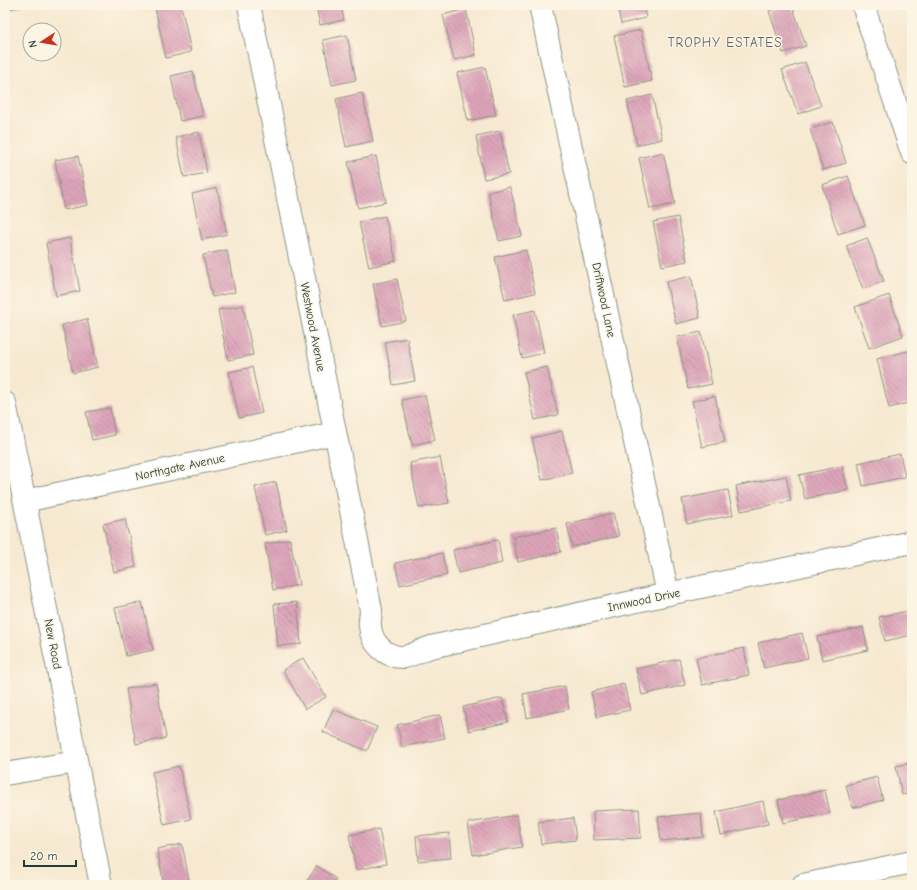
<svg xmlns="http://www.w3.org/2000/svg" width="917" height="890" font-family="'Comic Neue',sans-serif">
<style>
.building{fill:url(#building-back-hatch)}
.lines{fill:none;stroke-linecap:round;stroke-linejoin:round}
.minor-casing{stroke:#8b9382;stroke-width:24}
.minor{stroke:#fff;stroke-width:22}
.labels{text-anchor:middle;stroke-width:3;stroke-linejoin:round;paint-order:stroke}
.street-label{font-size:12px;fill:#1f3d34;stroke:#fcf5e5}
.neighbourhood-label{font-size:13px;letter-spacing:1px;fill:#626163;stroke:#fcf5e5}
</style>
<defs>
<pattern id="building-back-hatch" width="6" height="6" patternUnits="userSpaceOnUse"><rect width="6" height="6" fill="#dea4ba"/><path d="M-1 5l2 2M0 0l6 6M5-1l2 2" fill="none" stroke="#b38798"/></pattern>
</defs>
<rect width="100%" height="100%" fill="#fcf5e5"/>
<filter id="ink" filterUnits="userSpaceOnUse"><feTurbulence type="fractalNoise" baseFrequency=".025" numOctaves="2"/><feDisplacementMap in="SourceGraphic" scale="8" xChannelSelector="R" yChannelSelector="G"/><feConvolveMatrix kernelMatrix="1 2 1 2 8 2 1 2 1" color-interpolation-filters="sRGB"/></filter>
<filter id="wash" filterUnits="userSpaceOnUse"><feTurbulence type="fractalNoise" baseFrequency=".012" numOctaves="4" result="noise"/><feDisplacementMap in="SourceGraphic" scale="16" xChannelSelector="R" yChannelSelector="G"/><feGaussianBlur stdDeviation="0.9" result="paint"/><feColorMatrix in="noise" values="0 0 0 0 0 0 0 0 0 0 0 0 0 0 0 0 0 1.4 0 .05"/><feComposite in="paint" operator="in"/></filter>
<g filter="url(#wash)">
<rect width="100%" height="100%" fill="#f7e9d1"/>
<g id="blocks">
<g class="building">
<polygon points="5,5 23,5 23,6 5,10"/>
<polygon points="168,5 181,5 191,52 166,58 155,8"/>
<polygon points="316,5 341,5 344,20 320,25"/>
<polygon points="617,5 643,5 646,18 621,24"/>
<polygon points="786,5 792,5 806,46 783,53 769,11"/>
<polygon points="466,9 476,55 454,60 443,15"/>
<polygon points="641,30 652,81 625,87 614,36"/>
<polygon points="347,35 356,80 332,85 323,40"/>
<polygon points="805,62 821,106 798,114 782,70"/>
<polygon points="485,67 496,115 468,121 457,73"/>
<polygon points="193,71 203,116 180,121 171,76"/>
<polygon points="362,93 373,141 346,147 336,99"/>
<polygon points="652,95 662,139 637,145 627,101"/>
<polygon points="833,122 846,163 823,170 810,129"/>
<polygon points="500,131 509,174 484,179 476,136"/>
<polygon points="199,132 207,173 184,177 176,137"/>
<polygon points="663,152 675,204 650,209 639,158"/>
<polygon points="78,156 88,205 64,210 55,160"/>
<polygon points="376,156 386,202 358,208 348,162"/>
<polygon points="848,176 865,225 838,234 822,185"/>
<polygon points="510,187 522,236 499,241 488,192"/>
<polygon points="217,188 227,234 202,240 192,194"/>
<polygon points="385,216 396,261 369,267 359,222"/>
<polygon points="678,217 687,261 662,266 653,222"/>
<polygon points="70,238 80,291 56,296 46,243"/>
<polygon points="867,238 884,281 863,289 846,246"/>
<polygon points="227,250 235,292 212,297 203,255"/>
<polygon points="526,250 535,293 505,300 495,257"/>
<polygon points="691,276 700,318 676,324 666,282"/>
<polygon points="397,279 406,321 382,326 373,284"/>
<polygon points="889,295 903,336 869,348 855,307"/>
<polygon points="243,305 253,355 228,360 218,310"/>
<polygon points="535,310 544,353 522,358 513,315"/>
<polygon points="87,319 98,367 73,373 62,325"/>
<polygon points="701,332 712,384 688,389 677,337"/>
<polygon points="407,338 415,381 393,385 385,342"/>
<polygon points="908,351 912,367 912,402 889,408 877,359"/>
<polygon points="252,367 262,413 239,418 229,372"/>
<polygon points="547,367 558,415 535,420 524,372"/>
<polygon points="425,395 435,440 412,445 402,400"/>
<polygon points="715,396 725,442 702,447 692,401"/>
<polygon points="110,408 115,435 92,440 86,412"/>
<polygon points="562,431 572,473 542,480 532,438"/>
<polygon points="900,454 905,477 863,486 858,463"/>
<polygon points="440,457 449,503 419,508 410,463"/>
<polygon points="842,466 848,490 805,499 799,475"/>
<polygon points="786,476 791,501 741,511 736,486"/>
<polygon points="276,482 287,530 265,535 255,487"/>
<polygon points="728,490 733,515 687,524 682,499"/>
<polygon points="613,513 619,536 572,547 567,524"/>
<polygon points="125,519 136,567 114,572 103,524"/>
<polygon points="556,528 561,552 518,562 513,537"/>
<polygon points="290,539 299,585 273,590 265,544"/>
<polygon points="498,540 502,563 458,573 453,550"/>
<polygon points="442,553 447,575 400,585 395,563"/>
<polygon points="142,602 153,650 126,656 115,608"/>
<polygon points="297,602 301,644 278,646 274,604"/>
<polygon points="912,610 912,635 885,641 879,617"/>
<polygon points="863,627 868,650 822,660 817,637"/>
<polygon points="802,633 808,658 764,668 758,643"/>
<polygon points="744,648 749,675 702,685 696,658"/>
<polygon points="303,658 326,697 305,709 283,670"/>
<polygon points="679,659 685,685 642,695 636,669"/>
<polygon points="156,683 166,738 136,744 126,689"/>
<polygon points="624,684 630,710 597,717 591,692"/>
<polygon points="565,686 569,709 527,718 523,694"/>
<polygon points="502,698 508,722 469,731 463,707"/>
<polygon points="333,709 377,727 367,751 323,732"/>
<polygon points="440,715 445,738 402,747 397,725"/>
<polygon points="912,763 912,793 902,795 896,766"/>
<polygon points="179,766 191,819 164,825 152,772"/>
<polygon points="877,777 883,800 852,808 846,785"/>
<polygon points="825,790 830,813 783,823 778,800"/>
<polygon points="763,801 768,824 721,835 716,812"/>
<polygon points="639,809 641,838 594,840 593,811"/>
<polygon points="701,813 703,837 661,841 658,817"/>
<polygon points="517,815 522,847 473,855 468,823"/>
<polygon points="573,818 576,840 541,844 538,822"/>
<polygon points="379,829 386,864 356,870 349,835"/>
<polygon points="449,833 451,858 418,861 416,836"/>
<polygon points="182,844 190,885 164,885 157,849"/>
<polygon points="317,866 336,879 331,885 304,885"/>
</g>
</g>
</g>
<g filter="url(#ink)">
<use href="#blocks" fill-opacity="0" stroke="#8b9382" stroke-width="1"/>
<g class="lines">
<g class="minor-casing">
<g id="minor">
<path d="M249,5L371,610C371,615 369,621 370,626C371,643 386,658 404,657C411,656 424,649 431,647L668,594L912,542"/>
<polyline points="540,5 668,594"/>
<polyline points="863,5 912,153"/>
<polyline points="5,403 101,885"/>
<polyline points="25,501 335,433"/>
<polyline points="5,774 76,762"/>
<polyline points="803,885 912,862"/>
</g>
</g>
<use href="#minor" class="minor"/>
</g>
</g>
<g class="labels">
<g class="street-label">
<text transform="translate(604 300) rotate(78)" y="4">Driftwood Lane</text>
<text transform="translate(313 327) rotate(79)" y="4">Westwood Avenue</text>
<text transform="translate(180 467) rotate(-12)" y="4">Northgate Avenue</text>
<text transform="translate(644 600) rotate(-12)" y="4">Innwood Drive</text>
<text transform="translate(53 644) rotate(79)" y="4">New Road</text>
</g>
<g class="neighbourhood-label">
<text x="725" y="47">TROPHY ESTATES</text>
</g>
</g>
<rect width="917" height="890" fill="none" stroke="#fcf5e5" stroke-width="20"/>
<g transform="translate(42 42) rotate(258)"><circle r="19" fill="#fcf5e5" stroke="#a4ab9e"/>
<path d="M0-3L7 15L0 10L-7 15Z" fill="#c8321e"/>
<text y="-6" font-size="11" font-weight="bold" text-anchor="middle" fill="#1f3d34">N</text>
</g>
<path d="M24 860v6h52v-6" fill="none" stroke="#1f3d34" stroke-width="2"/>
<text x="30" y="860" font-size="12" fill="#1f3d34" stroke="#fcf5e5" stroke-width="3" paint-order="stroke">20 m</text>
</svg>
